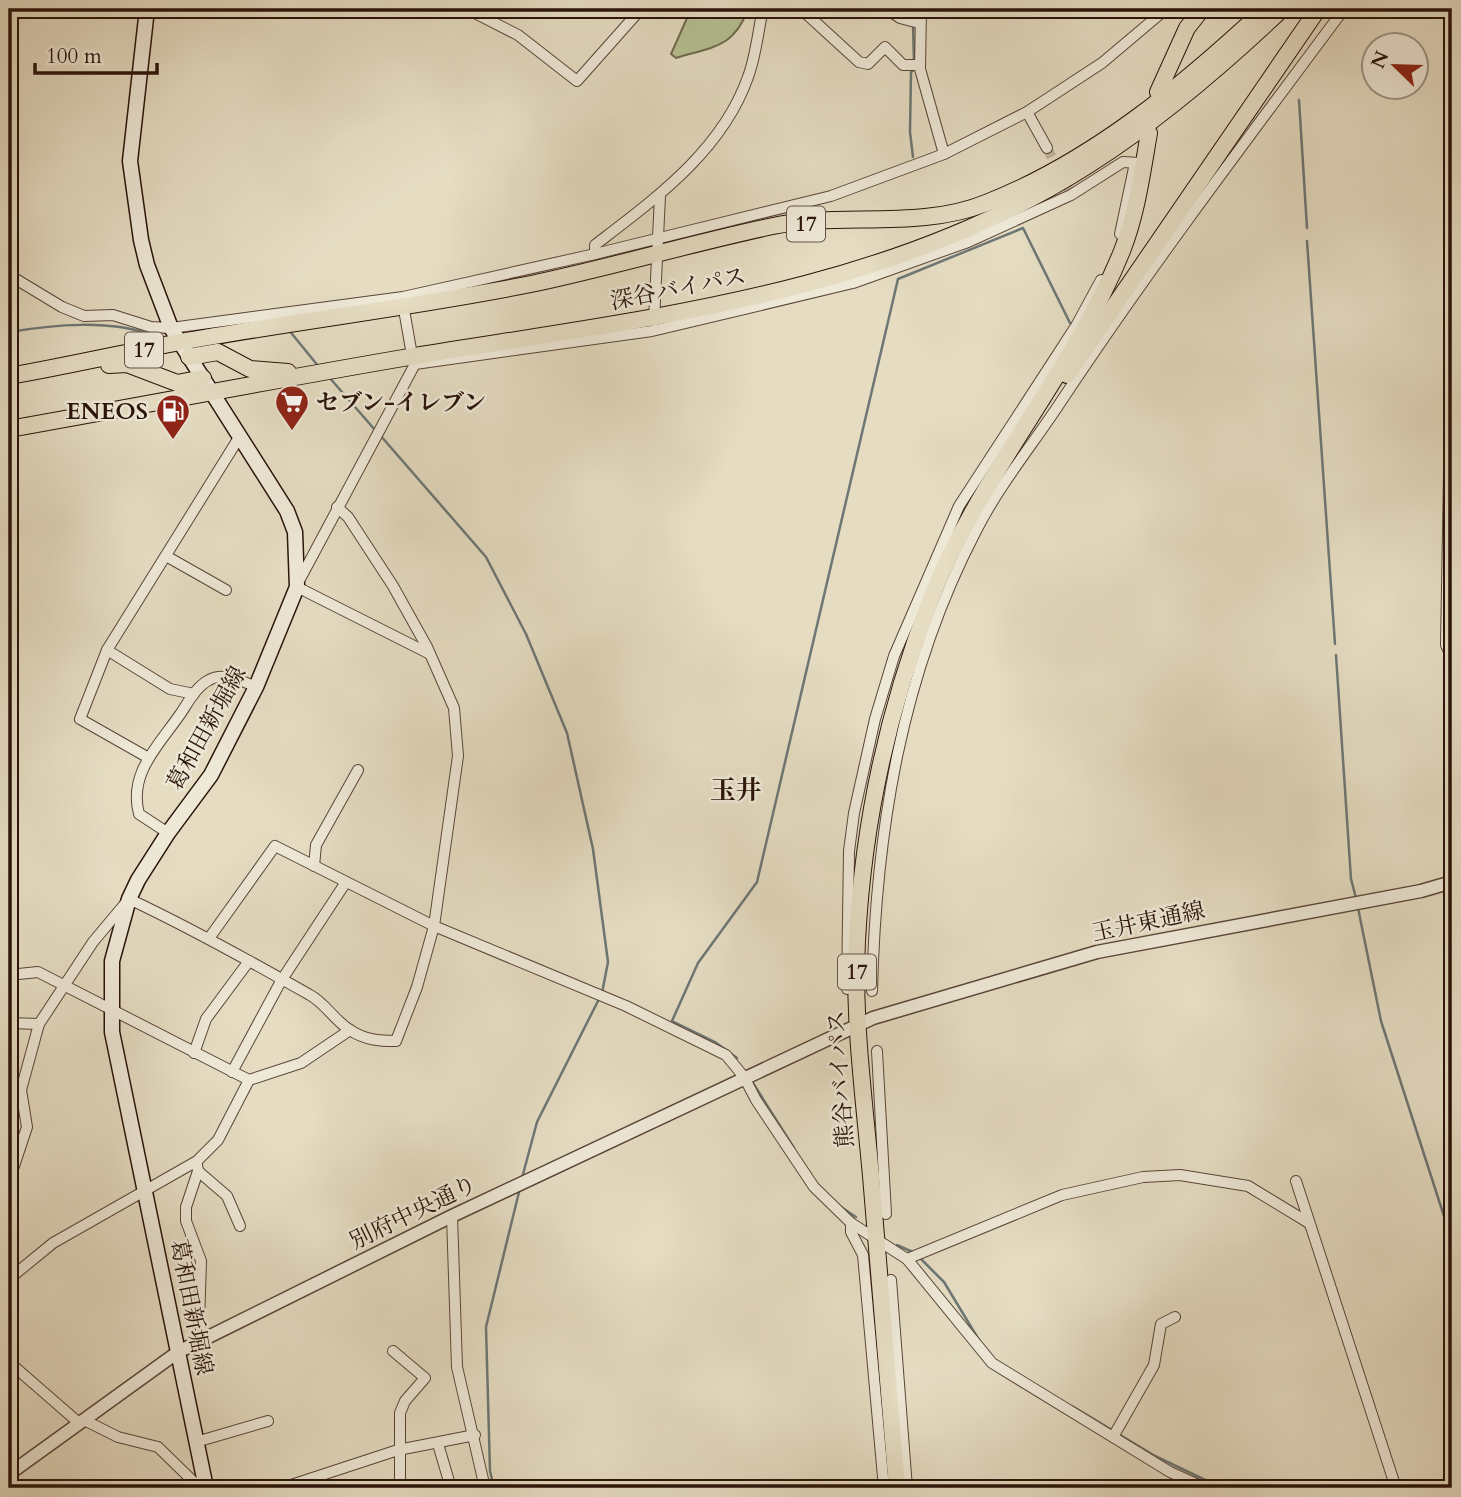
<svg xmlns="http://www.w3.org/2000/svg" width="1461" height="1497" font-family="Cardo,'Noto Serif JP',serif">
<style>
.green{fill:#b5c093;stroke:#6f6a4e;stroke-width:2}
.lines{fill:none;stroke-linecap:round;stroke-linejoin:round}
.stream{stroke:#6d7775;stroke-width:2.5}
.minor-tunnel{stroke:#bfb49d;stroke-width:10;stroke-dasharray:10 5;stroke-linecap:butt}
.minor-casing{stroke:#584537;stroke-width:12}
.tertiary-casing{stroke:#584537;stroke-width:15}
.secondary-casing{stroke:#291309;stroke-width:17}
.trunk-casing{stroke:#291309;stroke-width:18}
.minor{stroke:#eee8d7;stroke-width:10}
.tertiary{stroke:#eee8d7;stroke-width:12}
.secondary{stroke:#eee8d7;stroke-width:14}
.trunk{stroke:#e5dcc2;stroke-width:16}
.labels{text-anchor:middle;stroke-width:5;stroke-linejoin:round;paint-order:stroke}
.shield{fill:#eee8d7;stroke:#645347;stroke-width:2}
.shield-label{font-size:21px;font-weight:bold;fill:#291309}
.street-label{font-size:23px;fill:#291309;stroke:#eee8d7}
.poi-label{font-size:23px;font-weight:bold;fill:#291309;stroke:#eee8d7;text-anchor:start}
.quarter-label{font-size:26px;font-weight:bold;fill:#291309;stroke:#eee8d7}
</style>
<rect width="100%" height="100%" fill="#e5dcc2"/>
<filter id="stains"><feTurbulence type="fractalNoise" baseFrequency=".00286" numOctaves="4"/><feColorMatrix values="0 0 0 0 .2 0 0 0 0 .09 0 0 0 0 .02 0 0 0 .5 -.17"/></filter>
<radialGradient id="worn" r=".72"><stop offset=".6" stop-color="#630" stop-opacity="0"/><stop offset="1" stop-color="#630" stop-opacity=".3"/></radialGradient>
<path class="green" d="M691,9H748C734,48 712,47 676,58L671,54Z"/>
<g class="lines">
<g class="stream">
<polyline points="914,17 916,9"/>
<polyline points="913,24 914,62"/>
<polyline points="1299,100 1307,228"/>
<polyline points="913,157 910,132 911,72 915,69"/>
<polyline points="1307,241 1335,644"/>
<polyline points="288,329 319,367"/>
<polyline points="197,330 226,325"/>
<path d="M9,332C53,325 109,319 152,335"/>
<polyline points="329,377 375,430"/>
<polyline points="380,435 486,557 526,634 567,733 593,849 608,962 602,993"/>
<polyline points="1452,582 1452,638"/>
<polyline points="1336,655 1351,879 1356,898"/>
<polyline points="1358,908 1381,1021 1452,1241"/>
<polyline points="737,1058 715,1042 672,1021 698,963 757,882 898,279 1023,228 1070,323"/>
<polyline points="753,1083 794,1148"/>
<polyline points="522,1178 537,1122 599,999"/>
<polyline points="841,1207 856,1217"/>
<polyline points="897,1245 915,1253"/>
<polyline points="920,1258 944,1282 979,1340"/>
<polyline points="1072,1406 1155,1456 1222,1488"/>
<polyline points="494,1488 490,1471 486,1327 520,1188"/>
</g>
<polyline class="minor-tunnel" points="1047,148 1069,190"/>
<g class="minor-casing">
<g id="minor">
<polyline points="467,9 518,35 577,81 641,9"/>
<polyline points="801,9 859,62 868,64 885,47 903,65 920,65"/>
<polyline points="887,9 900,18 919,23"/>
<polyline points="921,9 920,69 944,154"/>
<polyline points="1452,32 1449,32 1452,65"/>
<polyline points="1027,112 1047,148"/>
<polyline points="1120,234 1135,163"/>
<path d="M595,254V245C655,199 722,151 748,77C756,56 758,31 763,9"/>
<polyline points="9,275 62,307 84,316 113,315 151,327 171,328 403,297 595,254 831,196 944,154 1027,112 1102,63 1166,9"/>
<polyline points="1452,303 1446,645 1452,658"/>
<polyline points="403,304 413,361"/>
<polyline points="654,321 660,196"/>
<polyline points="415,364 652,331 853,283 968,242 1071,195 1123,162 1139,163"/>
<polyline points="166,556 226,590"/>
<polyline points="299,581 415,364"/>
<polyline points="297,587 430,654"/>
<polyline points="107,650 170,689 194,694"/>
<polyline points="147,757 80,719 107,650 240,436"/>
<path d="M168,833L139,814C128,773 159,745 181,713C189,701 196,687 209,680C223,672 243,681 256,687"/>
<polyline points="314,866 316,845 358,770"/>
<polyline points="210,937 275,846 434,926 626,1006 726,1055 744,1077 756,1100 814,1187 851,1223 907,1259 992,1363 1170,1472 1205,1488"/>
<polyline points="9,975 38,972 249,1080"/>
<polyline points="847,989 849,851 854,813 875,719 894,656 959,506 1076,326 1101,280"/>
<path d="M872,991C876,831 901,675 976,531C999,485 1034,443 1062,400C1151,266 1248,138 1344,9"/>
<polyline points="9,1023 39,1024"/>
<polyline points="877,1051 886,1214"/>
<polyline points="194,1053 206,1019 249,961"/>
<polyline points="232,1072 281,981 346,882"/>
<polyline points="197,1165 198,1171 227,1196 240,1226"/>
<polyline points="198,1171 186,1207 186,1221 201,1261 199,1322 204,1339"/>
<path d="M9,1181L27,1127L21,1090L39,1024L93,942L129,899C191,928 250,961 310,995C325,1003 335,1021 350,1030C365,1040 379,1041 396,1041L417,987L434,926L458,756L454,708L427,647L393,586L348,517L337,507"/>
<polyline points="1296,1181 1396,1488"/>
<polyline points="452,1216 457,1367 485,1488"/>
<polyline points="851,1223 851,1232 863,1255 884,1488"/>
<polyline points="907,1259 1062,1195 1143,1177 1180,1175 1248,1186 1309,1223"/>
<polyline points="9,1279 53,1243 197,1161 218,1140 249,1080 301,1063 350,1030"/>
<polyline points="891,1280 907,1488"/>
<polyline points="393,1351 425,1378 405,1401 400,1413 400,1488"/>
<polyline points="9,1362 79,1423"/>
<polyline points="84,1420 118,1437 158,1447 200,1488"/>
<polyline points="1113,1437 1154,1365 1161,1324 1175,1317"/>
<polyline points="196,1442 268,1421"/>
<polyline points="438,1444 451,1488"/>
<polyline points="282,1488 398,1450 475,1435"/>
</g>
</g>
<g class="tertiary-casing">
<polyline id="tertiary" points="9,1474 178,1352 452,1216 873,1018 1097,952 1421,891 1452,882"/>
</g>
<g class="secondary-casing">
<polyline id="secondary" points="147,9 130,161 141,240 147,265 171,328 287,511 295,532 297,587 256,687 211,775 168,833 138,880 129,899 112,961 112,1032 206,1488"/>
</g>
<g class="trunk-casing">
<g id="trunk">
<polyline points="1158,92 1187,28 1202,9"/>
<polyline points="189,357 218,352 250,369 288,372"/>
<polyline points="109,365 127,364 177,383 203,378"/>
<polyline points="1067,375 1318,9"/>
<path d="M9,376C66,366 123,353 180,342C297,321 415,307 531,284C612,267 692,243 773,226C840,212 920,230 986,203C1093,161 1182,86 1265,9"/>
<path d="M9,429C144,405 279,379 415,356C646,318 888,294 1090,164C1160,119 1222,66 1282,9"/>
<path d="M897,1488C888,1384 880,1280 871,1176C864,1098 853,1019 857,941C863,823 888,710 930,601C978,476 1072,375 1122,251C1137,213 1142,173 1149,133"/>
</g>
</g>
<use href="#minor" class="minor"/>
<use href="#tertiary" class="tertiary"/>
<use href="#secondary" class="secondary"/>
<use href="#trunk" class="trunk"/>
</g>
<defs>
<g id="supermarket-pin" transform="scale(1.75)"><path d="M0 17L-7.5 6A9.5 9.5 0 1 1 7.5 6Z" fill="#8f2418" stroke="#eee8d7"/><path d="M-6-5.5h2.5l.6 2H6L4.5 2H-2.5L-4.4-4H-6ZM-1.5 3.2a1.3 1.3 0 1 0 .1 0ZM3 3.2a1.3 1.3 0 1 0 .1 0Z" fill="#fff"/></g>
<g id="fuel-pin" transform="scale(1.75)"><path d="M0 17L-7.5 6A9.5 9.5 0 1 1 7.5 6Z" fill="#8f2418" stroke="#eee8d7"/><path d="M-5.5-6h7V0h2V4h1.3V-2.5L3-4.5l.8-.8L6-3V5H2.5V1h-1V6h-7ZM-4.2-4.7v3.2H.2V-4.7Z" fill="#fff"/></g>
</defs>
<g fill-rule="evenodd">
<use href="#supermarket-pin" x="292" y="402"/>
<use href="#fuel-pin" x="173" y="411"/>
</g>
<g class="labels">
<g class="shield">
<rect x="787" y="206.5" width="38" height="35" rx="5"/>
<rect x="125" y="332.5" width="38" height="35" rx="5"/>
<rect x="838" y="954.5" width="38" height="35" rx="5"/>
</g>
<g class="shield-label">
<text x="806" y="231">17</text>
<text x="144" y="357">17</text>
<text x="857" y="979">17</text>
</g>
<g class="street-label">
<text transform="translate(678 288) rotate(-11)" y="8">深谷バイパス</text>
<text transform="translate(206 728) rotate(-61)" y="8">葛和田新堀線</text>
<text transform="translate(1148 921) rotate(-12)" y="8">玉井東通線</text>
<text transform="translate(840 1079) rotate(-94)" y="8">熊谷バイパス</text>
<text transform="translate(413 1212) rotate(-26)" y="8">別府中央通り</text>
<text transform="translate(192 1307) rotate(79)" y="8">葛和田新堀線</text>
</g>
<g class="poi-label">
<text x="316" y="410">セブン-イレブン</text>
<text x="148" y="419" text-anchor="end">ENEOS</text>
</g>
<g class="quarter-label">
<text x="736" y="799">玉井</text>
</g>
</g>
<rect width="1461" height="1497" fill="none" stroke="#e5dcc2" stroke-width="35"/>
<rect x="10" y="10" width="1440" height="1476" fill="none" stroke="#291309" stroke-width="3.5"/>
<rect x="18" y="18" width="1426" height="1462" fill="none" stroke="#291309" stroke-width="2"/>
<g transform="translate(1395 66) rotate(293)"><circle r="33" fill="#eee8d7" stroke="#9f9385" stroke-width="2"/>
<path d="M0-5L12 26L0 18L-12 26Z" fill="#8f2418"/>
<text y="-10" font-size="19" font-weight="bold" text-anchor="middle" fill="#291309">N</text>
</g>
<path d="M35 63v10h122v-10" fill="none" stroke="#291309" stroke-width="3.5"/>
<text x="46" y="63" font-size="21" fill="#291309" stroke="#eee8d7" stroke-width="5" paint-order="stroke">100 m</text>
<rect width="100%" height="100%" filter="url(#stains)"/>
<rect width="100%" height="100%" fill="url(#worn)"/>
</svg>
